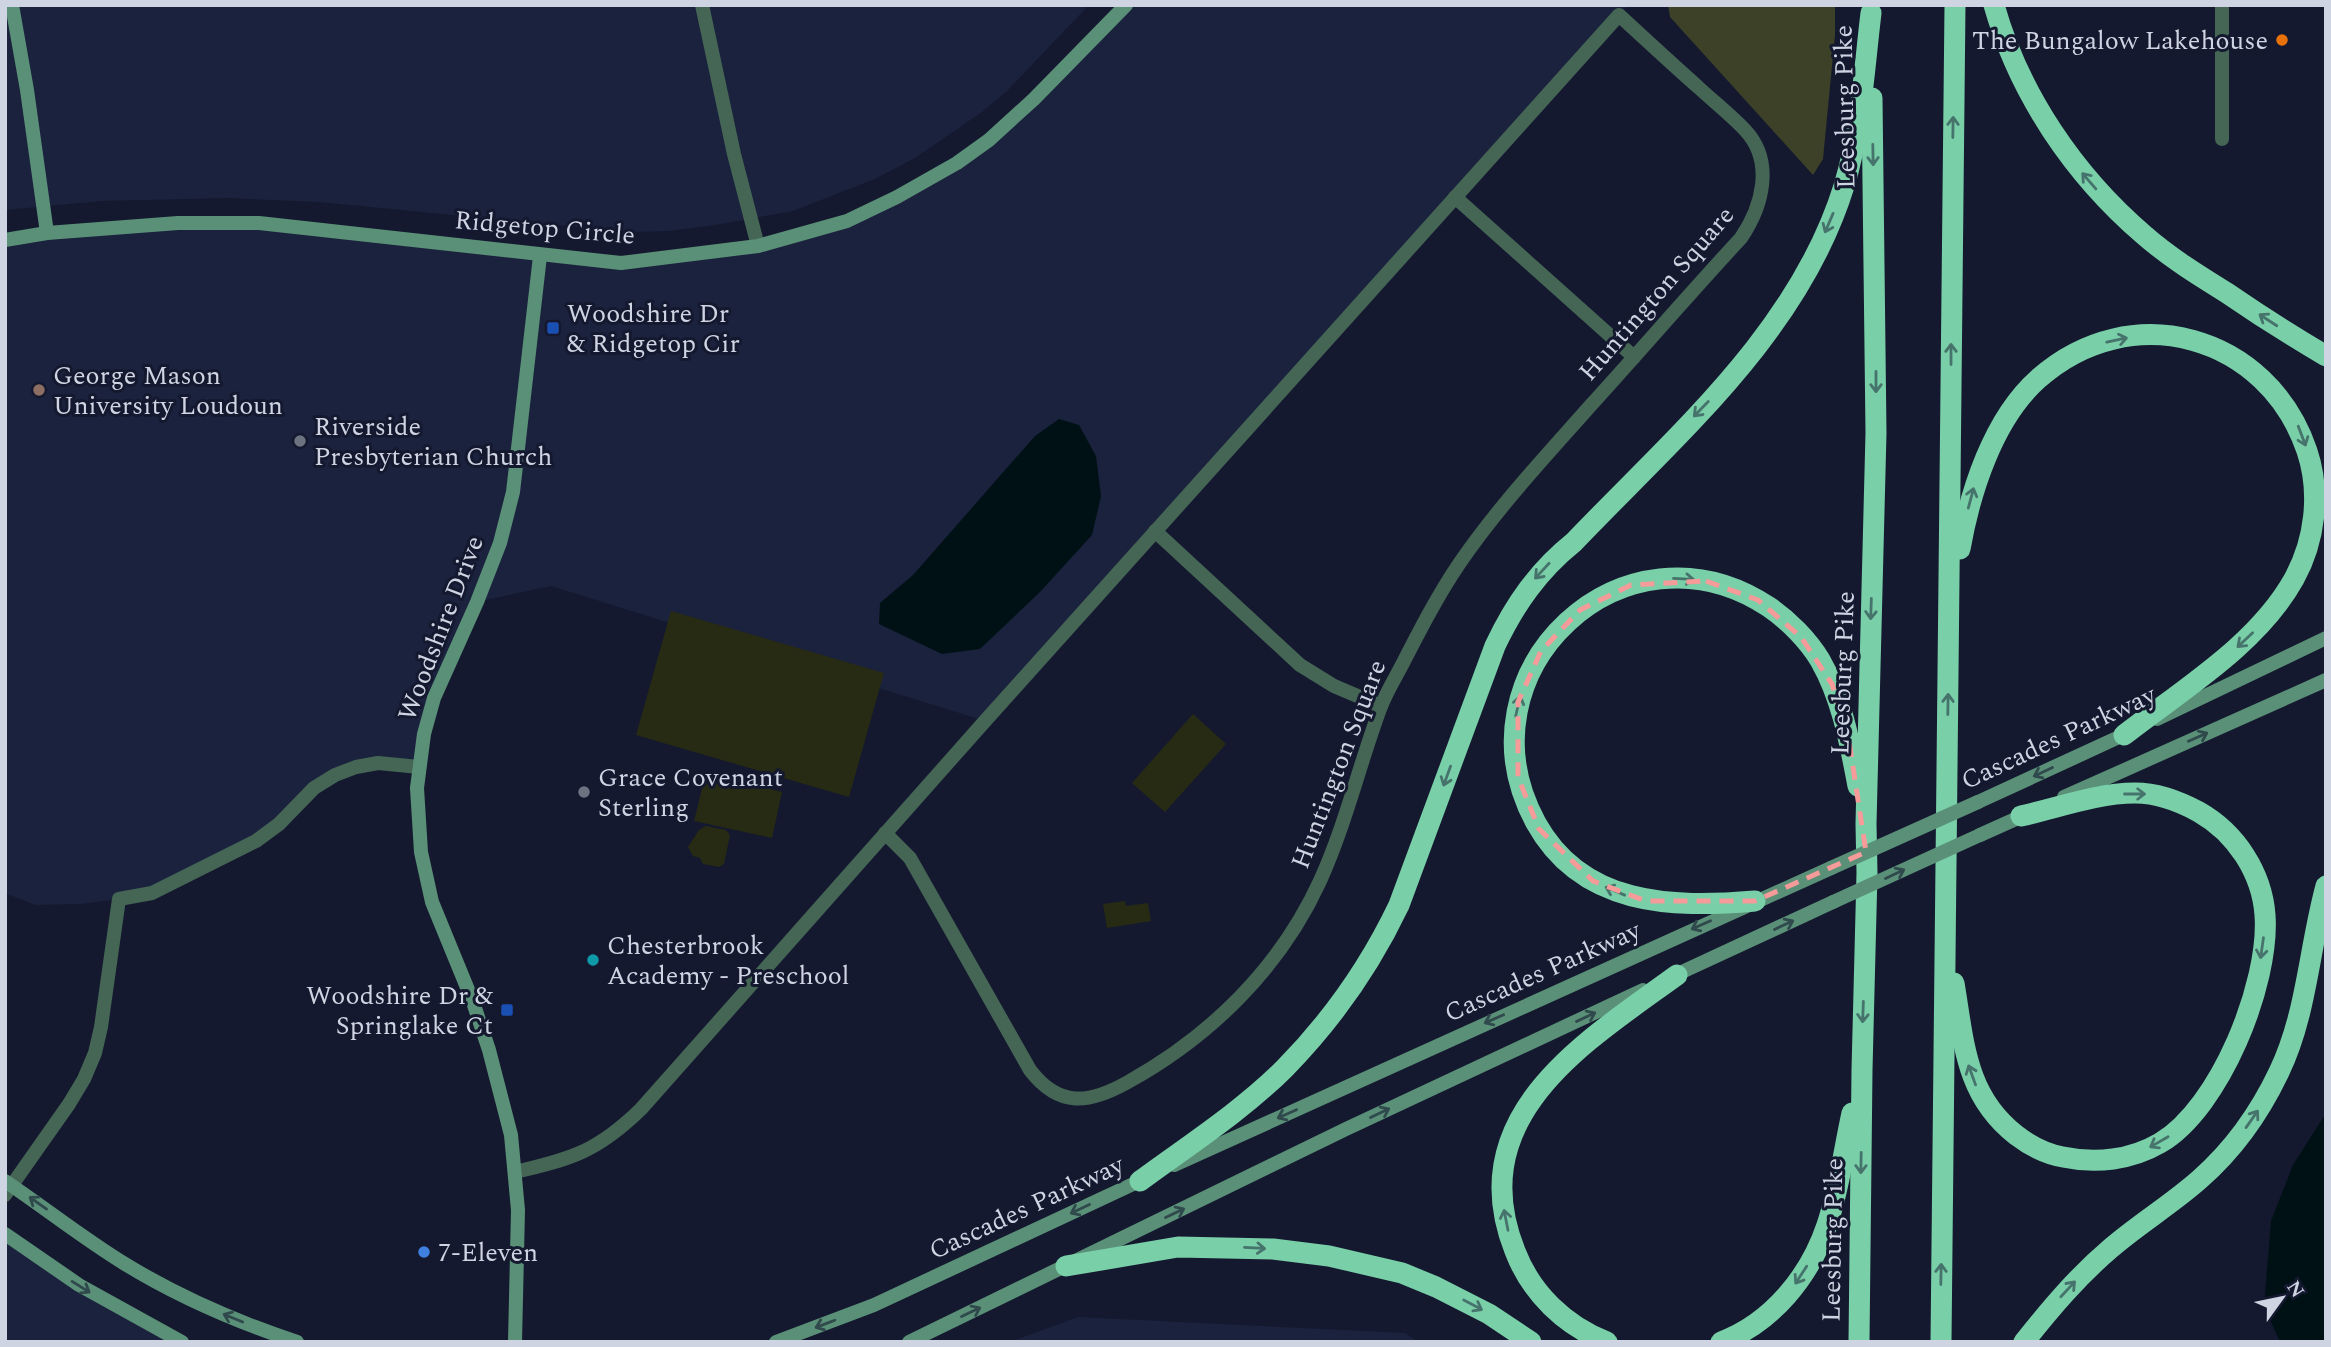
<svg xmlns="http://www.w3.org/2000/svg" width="2331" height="1347" font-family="Spectral,serif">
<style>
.built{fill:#1b223d}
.green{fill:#272b13}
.forest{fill:#3c4127}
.water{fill:#001115}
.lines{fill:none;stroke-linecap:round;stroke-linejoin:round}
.street{stroke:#456555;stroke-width:14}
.secondary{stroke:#5a9077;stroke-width:14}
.highway{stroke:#79cfa8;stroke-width:21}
.secondary-bridge{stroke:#5a9077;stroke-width:14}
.oneway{stroke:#46746c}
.oneway2{stroke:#30494c}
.marked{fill:none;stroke:#f59b9a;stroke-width:5;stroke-dasharray:14 9;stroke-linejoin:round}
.food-dot{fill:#e8710a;stroke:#14192f;stroke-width:2.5}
.transit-dot{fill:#1a4fb4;stroke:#14192f;stroke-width:2.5}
.education-dot{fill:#8d6e63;stroke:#14192f;stroke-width:2.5}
.worship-dot{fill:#6b7280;stroke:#14192f;stroke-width:2.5}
.culture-dot{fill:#0f9aa8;stroke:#14192f;stroke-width:2.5}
.shop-dot{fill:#3f7fe0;stroke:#14192f;stroke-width:2.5}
.labels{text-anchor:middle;stroke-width:6;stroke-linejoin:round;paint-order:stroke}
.poi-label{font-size:26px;fill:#cfd4e3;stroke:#14192f;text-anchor:start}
.street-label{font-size:26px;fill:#cfd4e3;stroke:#14192f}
</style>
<rect width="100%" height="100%" fill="#14192f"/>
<g class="built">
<polygon points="5,5 1089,5 1007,91 982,112 915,158 875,179 793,211 715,225 669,231 629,232 319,202 228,198 101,201 5,210"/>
<polygon points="1126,5 1628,5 985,721 551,586 477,602 434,698 419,767 378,763 335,775 238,852 119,899 81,904 35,905 5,893 5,240 259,223 621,263 823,229 957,163"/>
<polygon points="5,1234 182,1342 5,1342"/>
<polygon points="1078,1317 1405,1333 1419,1342 1010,1342"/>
</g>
<g class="green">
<polygon points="671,611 884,673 849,797 636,735"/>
<polygon points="1193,714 1226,744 1165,812 1132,783"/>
<polygon points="706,773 782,792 772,838 694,821"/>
<polygon points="706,826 726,830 730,835 724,864 719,867 703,864 700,858 693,856 688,847 699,830"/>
<polygon points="1125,901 1126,906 1148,903 1151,921 1107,928 1103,904"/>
</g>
<polygon class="forest" points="1668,5 1835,5 1835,35 1823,159 1813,175 1670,17"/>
<g class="water">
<polygon points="1059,419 1079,425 1096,456 1101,496 1092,535 1040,592 980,649 942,654 879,624 880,603 913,575 1035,436"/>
<polygon points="2326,1113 2326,1342 2280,1342 2264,1306 2271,1221 2293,1165"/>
</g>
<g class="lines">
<g class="street">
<polyline points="702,5 734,154 758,246"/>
<polyline points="2222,139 2222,5"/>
<polyline points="1455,197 1634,357"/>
<polyline points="1155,531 1300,665 1334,686 1381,706"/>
<path d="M515,1172C572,1159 598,1151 641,1109C756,980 870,850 985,721L1619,15C1645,39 1671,63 1698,87C1713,101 1731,115 1745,130C1775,162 1762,207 1741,238C1690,293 1641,350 1591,405C1545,457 1498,507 1459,564C1438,595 1421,628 1404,661C1396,677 1386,692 1380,709C1359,766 1345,826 1320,881C1280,968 1211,1036 1128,1082C1089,1104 1059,1108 1030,1070L910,858L885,833"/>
<polyline points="5,1195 69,1104 84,1079 95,1053 101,1027 119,899 152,893 256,841 279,824 314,788 335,775 356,767 378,763 419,767"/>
</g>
<g class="secondary">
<polyline points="12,5 27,90 47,233"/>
<polyline points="5,240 47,233 178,223 259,223 621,263 758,246 847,221 897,197 957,163 989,140 1034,99 1126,5"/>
<polyline points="2157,719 2326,638"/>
<polyline points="2064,797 2326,680"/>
<polyline points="1978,802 2132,731"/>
<polyline points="1980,835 2029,813"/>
<polyline points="1671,977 1833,902"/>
<polyline points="1174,1165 1831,868"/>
<path d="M5,1181C45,1208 84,1239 125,1264C179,1297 237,1322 297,1342"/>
<polyline points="5,1234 79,1285 182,1342"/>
<polyline points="515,1342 518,1210 511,1135 489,1050 473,1002 432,902 421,852 417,788 424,734 434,698 477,602 500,543 513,492 540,256"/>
<polyline points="776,1342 874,1305 1146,1178"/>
<polyline points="909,1342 1346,1129 1643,990"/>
</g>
<g class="highway">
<path d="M1994,5C2019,94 2074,175 2144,235C2169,257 2198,275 2227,293C2259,315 2292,336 2326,356"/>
<path d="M1960,549C1970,492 1993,419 2038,379C2131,296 2268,335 2307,451C2321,493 2315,541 2294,579C2257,645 2183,689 2124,735"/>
<path d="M1755,901C1671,908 1582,906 1536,823C1453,671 1625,511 1769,607C1788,620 1808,640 1820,660C1842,698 1850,744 1858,786"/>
<path d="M1954,983C1964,1042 1965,1095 2016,1135C2029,1145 2046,1154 2063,1157C2096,1164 2131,1160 2160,1143C2220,1108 2270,983 2265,915C2262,873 2236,833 2199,812C2179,801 2158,793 2135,793C2097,793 2057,808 2021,816"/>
<path d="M1140,1181C1189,1145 1242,1111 1285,1068C1332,1020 1370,966 1399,905L1495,646C1515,604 1538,571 1574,542C1676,435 1799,332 1844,186C1861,130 1864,71 1871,13"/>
<polyline points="1066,1266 1178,1247 1273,1249 1329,1256 1402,1273 1436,1287 1489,1314 1531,1342"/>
<path d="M1607,1342C1565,1326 1531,1293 1515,1251C1461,1116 1585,1042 1677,975"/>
<path d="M1721,1342C1772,1323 1810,1276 1827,1225C1839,1190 1844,1149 1852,1113"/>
<polyline points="1859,1342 1862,1070 1867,873 1866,824 1876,433 1872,98"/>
<polyline points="1941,1342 1955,5"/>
<path d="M2024,1342C2051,1308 2078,1276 2111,1248C2140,1223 2172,1204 2200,1179C2233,1150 2260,1112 2279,1072C2307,1014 2309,948 2326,886"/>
</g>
<g class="secondary-bridge">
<polyline points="1831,868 1978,802"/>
<polyline points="1833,902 1980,835"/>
</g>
</g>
<defs><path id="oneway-shaft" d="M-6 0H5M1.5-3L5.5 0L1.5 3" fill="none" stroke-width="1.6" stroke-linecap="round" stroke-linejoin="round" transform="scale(1.75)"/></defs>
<g class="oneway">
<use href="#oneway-shaft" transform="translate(1953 127) rotate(-89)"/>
<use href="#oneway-shaft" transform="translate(1873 155) rotate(89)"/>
<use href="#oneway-shaft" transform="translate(2089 181) rotate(-131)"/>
<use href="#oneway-shaft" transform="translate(1829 223) rotate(113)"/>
<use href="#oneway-shaft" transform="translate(2268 320) rotate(-147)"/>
<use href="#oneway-shaft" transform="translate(2117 340) rotate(-12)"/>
<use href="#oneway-shaft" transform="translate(1951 354) rotate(-90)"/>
<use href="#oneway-shaft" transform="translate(1876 382) rotate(90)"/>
<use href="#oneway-shaft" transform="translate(1701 409) rotate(134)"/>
<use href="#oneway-shaft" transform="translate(2302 436) rotate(69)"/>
<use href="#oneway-shaft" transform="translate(1971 498) rotate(-75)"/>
<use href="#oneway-shaft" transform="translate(1542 571) rotate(133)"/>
<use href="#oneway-shaft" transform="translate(1684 579) rotate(3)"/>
<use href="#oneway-shaft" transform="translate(1871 609) rotate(92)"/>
<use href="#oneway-shaft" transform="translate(2245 640) rotate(137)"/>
<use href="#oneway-shaft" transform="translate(1948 704) rotate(-89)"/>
<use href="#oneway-shaft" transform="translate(1518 706) rotate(-77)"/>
<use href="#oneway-shaft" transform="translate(1447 776) rotate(110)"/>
<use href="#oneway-shaft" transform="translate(2135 794)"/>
<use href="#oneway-shaft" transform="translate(1615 891) rotate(-157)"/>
<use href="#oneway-shaft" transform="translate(2262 948) rotate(98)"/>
<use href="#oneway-shaft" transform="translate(1863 1012) rotate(92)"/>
<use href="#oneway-shaft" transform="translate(1972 1075) rotate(-110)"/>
<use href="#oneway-shaft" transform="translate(2252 1119) rotate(-55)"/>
<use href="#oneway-shaft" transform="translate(2159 1142) rotate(150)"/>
<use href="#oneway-shaft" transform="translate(1861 1163) rotate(91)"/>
<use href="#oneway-shaft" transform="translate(1506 1220) rotate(-101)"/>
<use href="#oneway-shaft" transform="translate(1255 1248) rotate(3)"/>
<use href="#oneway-shaft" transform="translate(1941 1274) rotate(-89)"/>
<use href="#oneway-shaft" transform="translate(1801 1275) rotate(123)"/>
<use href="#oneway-shaft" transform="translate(2068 1289) rotate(-47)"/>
<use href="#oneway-shaft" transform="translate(1473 1305) rotate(28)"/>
</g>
<g class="oneway2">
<use href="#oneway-shaft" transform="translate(2198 737) rotate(-24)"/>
<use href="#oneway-shaft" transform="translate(2043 772) rotate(155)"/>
<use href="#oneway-shaft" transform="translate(1895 874) rotate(-25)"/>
<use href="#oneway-shaft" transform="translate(1701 925) rotate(156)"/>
<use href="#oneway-shaft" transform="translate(1784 925) rotate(-25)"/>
<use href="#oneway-shaft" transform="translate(1586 1017) rotate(-25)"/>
<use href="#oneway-shaft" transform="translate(1494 1019) rotate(156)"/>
<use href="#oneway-shaft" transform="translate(1380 1113) rotate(-25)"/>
<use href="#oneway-shaft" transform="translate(1287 1114) rotate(156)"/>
<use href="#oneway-shaft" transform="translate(38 1203) rotate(-145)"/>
<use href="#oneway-shaft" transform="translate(1080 1209) rotate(155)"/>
<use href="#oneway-shaft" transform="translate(1175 1213) rotate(-26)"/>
<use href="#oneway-shaft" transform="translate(81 1287) rotate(32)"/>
<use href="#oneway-shaft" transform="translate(971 1312) rotate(-26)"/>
<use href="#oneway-shaft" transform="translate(233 1318) rotate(-158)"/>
<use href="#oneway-shaft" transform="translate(825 1324) rotate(159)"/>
</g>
<path class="marked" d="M1706,581L1758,600L1801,637L1832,684L1849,741L1866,852L1755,901H1646L1593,881L1539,829L1518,777V702L1541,651L1580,610L1631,585Z"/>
<circle class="food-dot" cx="2282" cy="40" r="7"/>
<g class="transit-dot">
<rect x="546" y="321" width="14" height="14" rx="3.5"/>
<rect x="500" y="1003" width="14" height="14" rx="3.5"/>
</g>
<circle class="education-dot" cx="39" cy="390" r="7"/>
<g class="worship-dot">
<circle cx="300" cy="441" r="7"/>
<circle cx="584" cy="792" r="7"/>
</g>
<circle class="culture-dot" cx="593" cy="960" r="7"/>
<circle class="shop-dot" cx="424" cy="1252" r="7"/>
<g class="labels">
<g class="poi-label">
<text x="2268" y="49" text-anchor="end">The Bungalow Lakehouse</text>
<text x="567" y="322">Woodshire Dr<tspan x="567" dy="30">&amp; Ridgetop Cir</tspan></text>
<text x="53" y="384">George Mason<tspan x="53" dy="30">University Loudoun</tspan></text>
<text x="314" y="435">Riverside<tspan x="314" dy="30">Presbyterian Church</tspan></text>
<text x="598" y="786">Grace Covenant<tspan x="598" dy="30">Sterling</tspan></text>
<text x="607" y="954">Chesterbrook<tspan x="607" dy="30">Academy - Preschool</tspan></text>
<text x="493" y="1004" text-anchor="end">Woodshire Dr &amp;<tspan x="493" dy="30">Springlake Ct</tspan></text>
<text x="438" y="1261">7-Eleven</text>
</g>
<g class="street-label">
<text transform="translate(1844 107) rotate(-91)" y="9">Leesburg Pike</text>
<text transform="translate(545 227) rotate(5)" y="9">Ridgetop Circle</text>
<text transform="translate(1656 293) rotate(-49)" y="9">Huntington Square</text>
<text transform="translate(440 628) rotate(-69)" y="9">Woodshire Drive</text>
<text transform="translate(1842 673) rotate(-88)" y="9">Leesburg Pike</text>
<text transform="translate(2058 737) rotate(-25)" y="9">Cascades Parkway</text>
<text transform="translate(1338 764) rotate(-69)" y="9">Huntington Square</text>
<text transform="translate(1542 971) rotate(-24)" y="9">Cascades Parkway</text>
<text transform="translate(1026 1207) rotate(-25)" y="9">Cascades Parkway</text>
<text transform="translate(1832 1240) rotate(-89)" y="9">Leesburg Pike</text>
</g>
</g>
<rect width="2331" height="1347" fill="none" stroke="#cfd4e3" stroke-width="14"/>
<g transform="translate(2282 1298) rotate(57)" stroke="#14192f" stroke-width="5" paint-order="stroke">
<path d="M0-5L12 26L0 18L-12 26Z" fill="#cfd4e3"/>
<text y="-10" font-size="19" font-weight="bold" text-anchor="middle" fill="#cfd4e3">N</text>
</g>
</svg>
